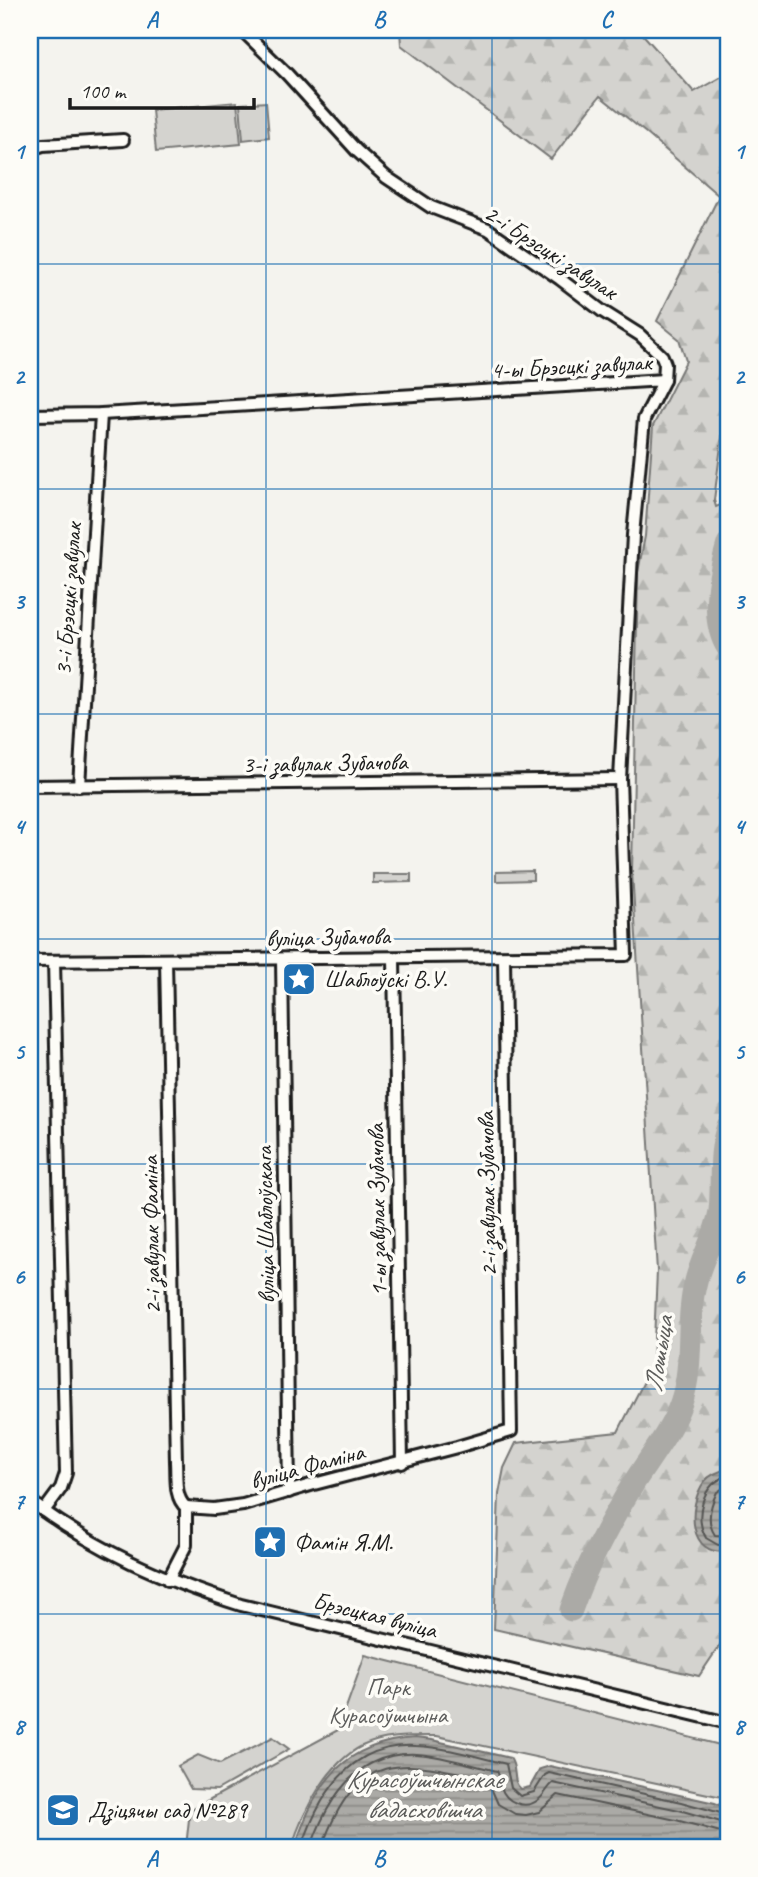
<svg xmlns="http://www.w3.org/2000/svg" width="758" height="1877" font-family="Caveat,sans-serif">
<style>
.forest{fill:url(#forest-firs);stroke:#787876;stroke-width:2}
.green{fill:#d4d3cf;stroke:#787876;stroke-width:2}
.water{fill:url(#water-rules);stroke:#72716f;stroke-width:2}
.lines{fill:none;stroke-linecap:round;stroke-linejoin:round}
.shore{stroke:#555553;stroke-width:2}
.river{stroke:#abaaa6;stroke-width:23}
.street-casing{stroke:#1c1c1c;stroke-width:16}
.street{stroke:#fdfcf7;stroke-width:10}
.grid{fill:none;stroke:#1f6fb2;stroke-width:2;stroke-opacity:0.55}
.labels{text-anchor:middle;stroke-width:7;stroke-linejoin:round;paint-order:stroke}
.street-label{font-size:24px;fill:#1c1c1c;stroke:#fdfcf7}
.poi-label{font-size:24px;fill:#1c1c1c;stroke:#fdfcf7;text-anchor:start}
.park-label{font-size:24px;fill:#5c5c5b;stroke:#fdfcf7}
.water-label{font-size:26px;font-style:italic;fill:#5c5c5a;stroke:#fdfcf7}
.neatline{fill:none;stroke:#1f6fb2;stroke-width:2.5}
.grid-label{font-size:23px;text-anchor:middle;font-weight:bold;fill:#1f6fb2}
</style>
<defs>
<pattern id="forest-firs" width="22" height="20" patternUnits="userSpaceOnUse" patternTransform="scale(1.75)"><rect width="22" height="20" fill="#d4d3cf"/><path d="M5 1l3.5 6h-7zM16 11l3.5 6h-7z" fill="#b5b5b1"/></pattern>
<pattern id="water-rules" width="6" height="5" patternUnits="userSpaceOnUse" patternTransform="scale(1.75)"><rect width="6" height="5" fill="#abaaa6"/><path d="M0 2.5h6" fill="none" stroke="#8a8a86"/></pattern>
</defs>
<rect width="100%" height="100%" fill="#f4f3ee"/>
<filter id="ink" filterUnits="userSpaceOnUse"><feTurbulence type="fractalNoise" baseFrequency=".0143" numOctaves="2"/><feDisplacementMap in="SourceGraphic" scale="14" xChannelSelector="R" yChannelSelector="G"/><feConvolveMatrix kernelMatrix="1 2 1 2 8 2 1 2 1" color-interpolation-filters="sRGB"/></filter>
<g filter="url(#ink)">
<polygon class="forest" points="400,30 639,30 694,92 728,73 728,423 723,430 714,500 716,507 728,502 728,1633 699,1676 494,1629 499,1494 504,1468 516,1443 618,1432 653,1364 657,1271 632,872 638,572 645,536 653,426 686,361 679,339 657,321 719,196 646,133 600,96 551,159 401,45"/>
<g class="green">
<polygon points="237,102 241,144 156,152 152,110"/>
<polygon points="266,102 269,137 243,140 240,104"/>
<polygon points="533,871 533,880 496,881 496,872"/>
<polygon points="373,874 411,874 411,882 373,883"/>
<polygon points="30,1061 34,1061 38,1211 30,1211"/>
<path d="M365,1655L728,1747V1801L722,1797L437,1736C413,1736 384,1735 362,1746C328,1763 302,1812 292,1847H186L190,1810L338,1730Z"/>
<polygon points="273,1737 289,1749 217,1790 191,1789 178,1766 198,1755 220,1764"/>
</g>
<g class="water">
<path d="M728,1469V1551C688,1558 687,1506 704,1482C710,1474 719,1471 728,1469Z"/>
<path d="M415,1738L432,1740L510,1758C518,1768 511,1781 521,1789L530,1787L540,1769L550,1766L715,1803L728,1809V1847H295C315,1783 344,1742 415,1738Z"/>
</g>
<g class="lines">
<g class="shore">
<path d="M728,1476C702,1483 694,1516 706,1538L718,1545H728"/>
<path d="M728,1485L717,1492C710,1506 706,1522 715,1535L728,1536"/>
<path d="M302,1847C320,1792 352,1742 416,1746C446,1747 477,1757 506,1764L511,1788L520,1796L534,1792L545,1775L549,1773L681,1802L728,1815"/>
<path d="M311,1847C328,1797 358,1751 417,1754C444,1756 471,1765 497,1771C500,1776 499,1782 501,1787C506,1803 525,1810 538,1800C545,1795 547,1788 553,1783L679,1810L728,1824"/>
<path d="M322,1847C357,1749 401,1759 487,1779L498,1804L515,1814L526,1815L539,1812L558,1795L676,1820L728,1834"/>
</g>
<g class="river">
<path d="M728,544C719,574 710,620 728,648"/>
<path d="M571,1610C587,1564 609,1523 635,1481C651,1456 671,1431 681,1403C695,1363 685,1322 696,1281C702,1257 716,1236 720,1211C723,1182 718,1154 728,1126"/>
</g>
<g class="street-casing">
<g id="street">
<polyline points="242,30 287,74 357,151 386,177 431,207 488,229 560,279 602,311 640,335 662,356 665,364 664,380"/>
<polyline points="30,149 43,145 123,140"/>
<polyline points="30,415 101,414 664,380 644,419 633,535 620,779 626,955 30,961"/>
<polyline points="30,786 620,779"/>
<polyline points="79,786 101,414"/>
<polyline points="394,958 402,1463"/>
<polyline points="282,959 289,1492"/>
<path d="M166,960L176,1462C177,1476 174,1498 186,1507"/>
<path d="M30,1501C95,1550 163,1580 241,1605L728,1723"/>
<polyline points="44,1511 61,1488 66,1473 54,961"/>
<polyline points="168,1580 186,1545 186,1507 214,1509 243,1505 314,1484 457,1447 511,1431 504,957"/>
</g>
</g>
<use href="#street" class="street"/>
</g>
</g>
<path class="grid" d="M266,30V1847M492,30V1847M30,264H728M30,489H728M30,714H728M30,939H728M30,1164H728M30,1389H728M30,1614H728"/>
<defs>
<g id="sight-square" transform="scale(1.75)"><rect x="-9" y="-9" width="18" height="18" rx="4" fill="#1f6fb2" stroke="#fdfcf7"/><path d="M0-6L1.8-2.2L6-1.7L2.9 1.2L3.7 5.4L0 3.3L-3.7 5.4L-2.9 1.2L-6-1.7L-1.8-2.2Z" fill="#fff"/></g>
<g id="school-square" transform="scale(1.75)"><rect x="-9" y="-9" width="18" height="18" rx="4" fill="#1f6fb2" stroke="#fdfcf7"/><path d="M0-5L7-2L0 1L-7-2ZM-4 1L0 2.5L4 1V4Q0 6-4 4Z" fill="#fff"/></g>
</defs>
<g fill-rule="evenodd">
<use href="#sight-square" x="299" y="979"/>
<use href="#sight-square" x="270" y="1542"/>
<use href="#school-square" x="63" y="1810"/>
</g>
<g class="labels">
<g class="street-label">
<text transform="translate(551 252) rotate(33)" y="8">2-і Брэсцкі завулак</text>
<text transform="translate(571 366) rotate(-3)" y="8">4-ы Брэсцкі завулак</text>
<text transform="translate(68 599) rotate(-86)" y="8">3-і Брэсцкі завулак</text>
<text transform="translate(325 763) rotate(-1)" y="8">3-і завулак Зубачова</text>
<text transform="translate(328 937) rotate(-1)" y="8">вуліца Зубачова</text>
<text transform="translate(487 1194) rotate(-91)" y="8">2-і завулак Зубачова</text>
<text transform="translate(377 1210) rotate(-91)" y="8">1-ы завулак Зубачова</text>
<text transform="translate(265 1225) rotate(-91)" y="8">вуліца Шаблоўскага</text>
<text transform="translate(151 1235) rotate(-91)" y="8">2-і завулак Фаміна</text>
<text transform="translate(307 1466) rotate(-15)" y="8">вуліца Фаміна</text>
<text transform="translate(375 1615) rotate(14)" y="8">Брэсцкая вуліца</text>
</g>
<g class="poi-label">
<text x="324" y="987">Шаблоўскі В.У.</text>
<text x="294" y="1550">Фамін Я.М.</text>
<text x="88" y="1818">Дзіцячы сад №289</text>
</g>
<g class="park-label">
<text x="388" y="1695">Парк<tspan x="388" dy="28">Курасоўшчына</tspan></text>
</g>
<g class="water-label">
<text transform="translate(658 1354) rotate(-81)" y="9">Лошыца</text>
<text x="424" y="1788">Курасоўшчынскае<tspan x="424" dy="30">вадасховішча</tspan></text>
</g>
</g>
<rect width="758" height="1877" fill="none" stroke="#fdfcf7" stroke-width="77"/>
<path d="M70 98v10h184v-10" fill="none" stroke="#1c1c1c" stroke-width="3.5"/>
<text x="80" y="98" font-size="21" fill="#1c1c1c" stroke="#fdfcf7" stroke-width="5" paint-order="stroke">100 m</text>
<rect x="38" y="38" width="682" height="1801" class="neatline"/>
<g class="grid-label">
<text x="152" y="27">A</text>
<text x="379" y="27">B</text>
<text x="606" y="27">C</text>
<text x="19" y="159">1</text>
<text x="739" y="159">1</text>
<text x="19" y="384">2</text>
<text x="739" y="384">2</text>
<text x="19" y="609">3</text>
<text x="739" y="609">3</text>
<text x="19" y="834">4</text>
<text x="739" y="834">4</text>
<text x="19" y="1059">5</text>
<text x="739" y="1059">5</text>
<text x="19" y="1284">6</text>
<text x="739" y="1284">6</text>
<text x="19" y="1509">7</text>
<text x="739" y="1509">7</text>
<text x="19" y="1734">8</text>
<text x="739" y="1734">8</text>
<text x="152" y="1866">A</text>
<text x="379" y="1866">B</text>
<text x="606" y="1866">C</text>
</g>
</svg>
